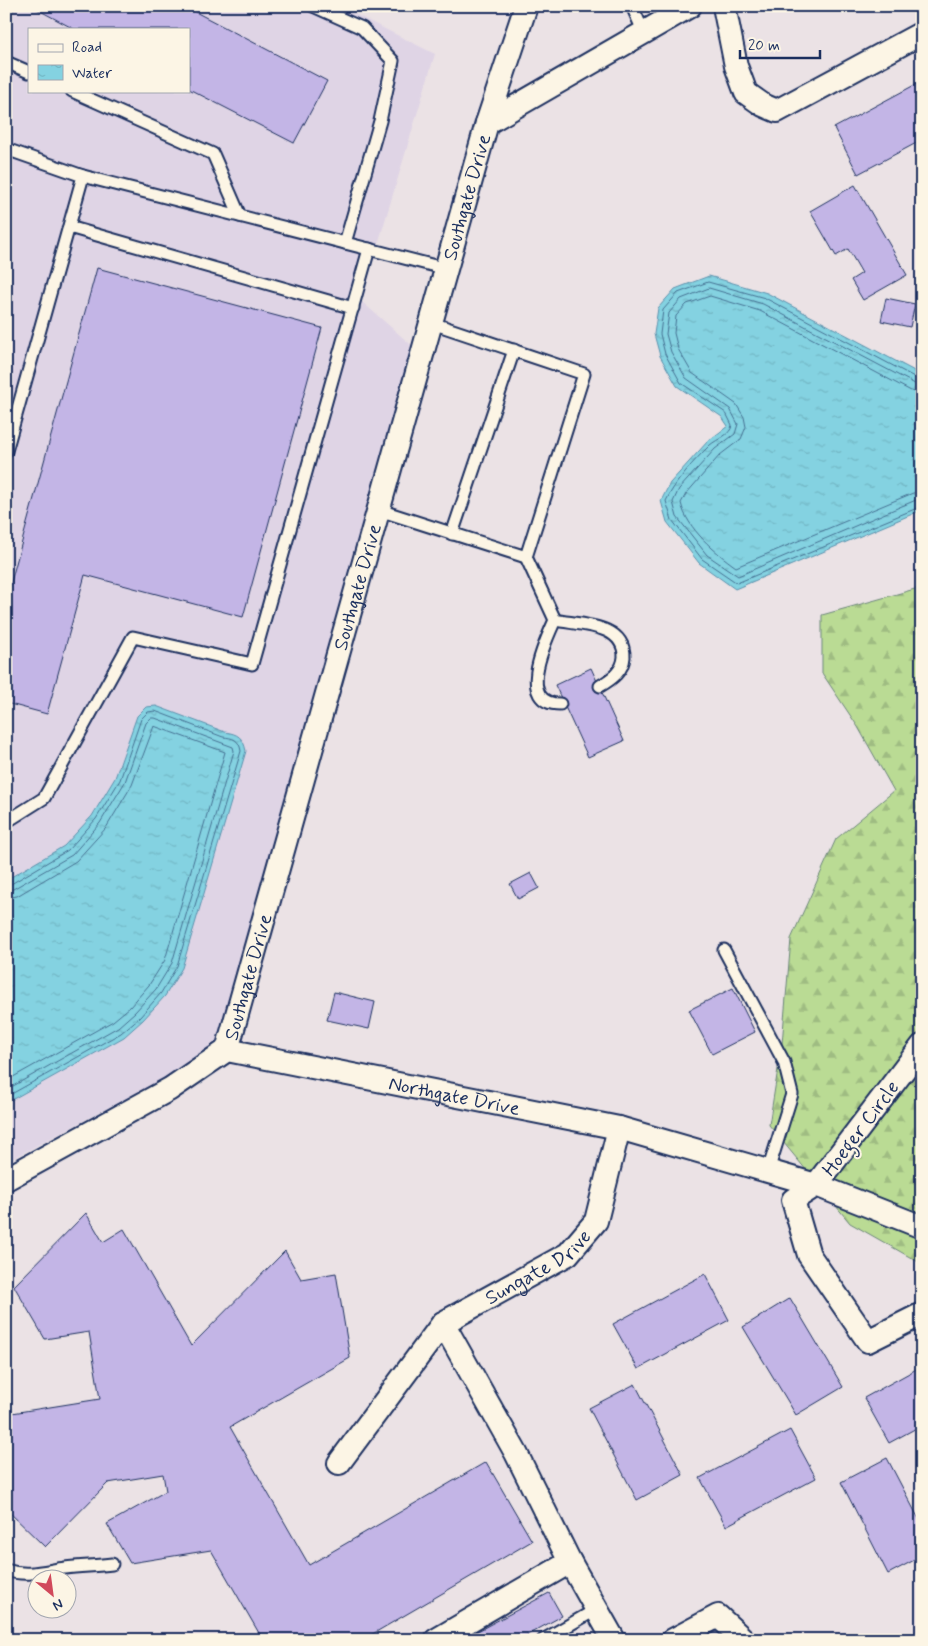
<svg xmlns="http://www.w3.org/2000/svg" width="928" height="1646" font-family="Mynerve,sans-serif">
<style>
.built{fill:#dfd4e5;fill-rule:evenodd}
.forest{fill:url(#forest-firs);stroke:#6a8579}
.water{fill:url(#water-ripples);stroke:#5a91ad}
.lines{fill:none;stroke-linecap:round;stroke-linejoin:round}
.shore{stroke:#457092;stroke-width:1}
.building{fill:#c3b5e6;stroke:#1b2f5e}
.lane-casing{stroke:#1b2f5e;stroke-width:15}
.street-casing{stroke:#1b2f5e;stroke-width:26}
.lane{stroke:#fcf5e5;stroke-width:11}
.street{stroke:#fcf5e5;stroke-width:22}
.labels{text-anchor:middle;stroke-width:4;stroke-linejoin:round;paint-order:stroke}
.street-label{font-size:20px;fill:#1b2f5e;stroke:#fcf5e5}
</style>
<defs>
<pattern id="forest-firs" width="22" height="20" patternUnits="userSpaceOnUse" patternTransform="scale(1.25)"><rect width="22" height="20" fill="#badb94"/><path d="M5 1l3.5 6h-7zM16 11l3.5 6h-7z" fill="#9fbc82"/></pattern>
<pattern id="water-ripples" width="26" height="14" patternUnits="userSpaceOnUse" patternTransform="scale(1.25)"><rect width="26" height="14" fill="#84d2e1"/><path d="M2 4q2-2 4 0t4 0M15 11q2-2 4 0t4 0" fill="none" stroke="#71b5c3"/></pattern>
</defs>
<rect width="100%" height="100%" fill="#ebe2e5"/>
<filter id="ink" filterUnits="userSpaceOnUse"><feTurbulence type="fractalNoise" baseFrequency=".02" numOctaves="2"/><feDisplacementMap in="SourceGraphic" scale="10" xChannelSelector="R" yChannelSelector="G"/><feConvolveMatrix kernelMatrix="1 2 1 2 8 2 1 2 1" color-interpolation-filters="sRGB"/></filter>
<g filter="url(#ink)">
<path class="built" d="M6,6H339L435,54L361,301L417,350L213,1052L6,1162ZM29,29H189V91H29Z"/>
<polygon class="forest" points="922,587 922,1264 850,1223 769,1125 782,1044 791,939 836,839 894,791 858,727 822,673 822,615"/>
<g class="water">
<polygon points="709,276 767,293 922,375 922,510 735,589 699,563 667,522 661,501 670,483 708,441 728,426 722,417 677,386 660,356 654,334 658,308 675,289"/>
<path d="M156,706L225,732C238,734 243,737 246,751L182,968L165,996L143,1020L124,1037L6,1103V880L64,846L92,816L115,778L137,716L146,707Z"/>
</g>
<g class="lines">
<g class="shore">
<path d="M922,379H918L765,298L708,282L678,293L663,310L660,334L665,354L681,383L726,413L732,425C731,435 717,439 710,445C694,461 676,480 666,501L672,520L702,559L737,583L922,506"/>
<polyline points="922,386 915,384 763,304 709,288 681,299 669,313 666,334 671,352 686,378 730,409 738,424 735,434 715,449 679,489 673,502 677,517 707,555 738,576 916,500 922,499"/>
<path d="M922,393L911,391L760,311L710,296L687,304L676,316L674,333L678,349L692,373L736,404L744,417L746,427L741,439L720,455L686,494L681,503C687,529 715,552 736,567L913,493L922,492"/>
<path d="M6,884H11L68,850L96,819L120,780L141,719L148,712L155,711L223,737C233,738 239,739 241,751L177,966L161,993L140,1017L121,1033L6,1097"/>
<polyline points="6,891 13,889 72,855 100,823 125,782 146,723 151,718 155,718 233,747 234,751 172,963 156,989 135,1012 118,1027 6,1090"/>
<polyline points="6,898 17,896 76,861 106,828 132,785 154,726 225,752 165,960 149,985 130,1007 113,1021 6,1081"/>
</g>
</g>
<g class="building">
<polygon points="31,6 184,6 327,81 294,143 189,89 189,29 74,29"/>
<polygon points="922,81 922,140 858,174 834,128"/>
<polygon points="855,185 907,275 863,300 851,280 862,273 848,249 836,256 810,211"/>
<polygon points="97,268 322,328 243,617 85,575 47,714 6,703 6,600"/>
<polygon points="886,298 915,304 910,327 881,321"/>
<polygon points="591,668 624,741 588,757 555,685"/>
<polygon points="531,873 539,888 518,899 510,884"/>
<polygon points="733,988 755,1032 712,1054 689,1010"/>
<polygon points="334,992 375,1002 369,1029 327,1020"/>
<polygon points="86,1213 103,1242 124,1229 191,1346 285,1251 301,1279 336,1273 350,1358 230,1427 309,1565 486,1462 532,1541 364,1639 364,1640 263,1640 211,1550 130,1563 107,1524 166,1491 163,1474 108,1483 45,1547 6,1509 6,1414 100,1399 89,1332 45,1339 14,1286"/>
<polygon points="705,1274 729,1320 638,1369 613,1324"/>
<polygon points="790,1298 843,1387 796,1415 743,1327"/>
<polygon points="922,1366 922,1425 889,1443 864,1398"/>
<polygon points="635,1384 683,1475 637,1500 589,1408"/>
<polygon points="790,1430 816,1478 726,1526 700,1478"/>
<polygon points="887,1458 922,1525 922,1556 888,1574 841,1482"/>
<polygon points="549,1593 562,1616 518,1640 461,1640"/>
</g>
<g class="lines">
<g class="lane-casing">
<g id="lane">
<polyline points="313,6 362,28 393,61 380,121 345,243"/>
<polyline points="632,6 644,33"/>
<polyline points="6,8 7,6"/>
<polyline points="6,62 29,72"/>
<polyline points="72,91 213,154 240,216"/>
<polyline points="6,149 83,176 6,451"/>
<polyline points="83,176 447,269"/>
<polyline points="69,227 353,308"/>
<polyline points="379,510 526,557 584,374 432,323"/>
<polyline points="452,534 514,350"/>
<path d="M526,557L555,620C546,640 515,704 560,704"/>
<path d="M555,620C578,625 625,623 624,657C623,671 612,679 600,686"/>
<polyline points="6,822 44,798 133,637 252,664 369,249"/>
<polyline points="724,950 784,1062 792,1094 768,1171"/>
<path d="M6,1570C26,1577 44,1571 65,1568C80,1566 96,1566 112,1564"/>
<polyline points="543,1640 597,1609"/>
</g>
</g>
<g class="street-casing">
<g id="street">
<polyline points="724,6 736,66 746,93 763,105 777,111 922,33"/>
<polyline points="487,123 690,6"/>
<polyline points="922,1046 816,1185 793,1200 809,1255 868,1341 922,1314"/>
<path id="s1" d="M227,1050L487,123L526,6"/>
<path id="s2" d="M6,1179L170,1089L227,1050L619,1128L816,1185L922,1227"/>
<polyline points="443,1323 516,1453 570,1562 614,1640"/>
<path id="s3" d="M339,1463L443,1323L568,1254L596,1221L619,1128"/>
<polyline points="436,1640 570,1562"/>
<polyline points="673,1640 718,1616 744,1640"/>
</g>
</g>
<use href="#lane" class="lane"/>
<use href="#street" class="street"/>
</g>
</g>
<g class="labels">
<g class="street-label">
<text dy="7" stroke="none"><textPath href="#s1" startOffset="886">Southgate Drive</textPath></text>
<text dy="7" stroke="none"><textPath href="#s1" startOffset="481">Southgate Drive</textPath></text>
<text dy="7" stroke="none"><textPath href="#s1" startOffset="76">Southgate Drive</textPath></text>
<text dy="7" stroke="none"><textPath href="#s2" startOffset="488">Northgate Drive</textPath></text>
<text transform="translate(860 1128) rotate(-53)" y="7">Hoeger Circle</text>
<text dy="7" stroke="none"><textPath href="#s3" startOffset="285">Sungate Drive</textPath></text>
</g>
</g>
<rect width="928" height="1646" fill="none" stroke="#fcf5e5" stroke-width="25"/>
<rect x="12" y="12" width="903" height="1621" fill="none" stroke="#1b2f5e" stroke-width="2" filter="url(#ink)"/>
<rect x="28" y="28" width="162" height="65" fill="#fcf5e5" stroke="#a2a6af"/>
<rect x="38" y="44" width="25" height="8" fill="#fcf5e5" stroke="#a2a6af"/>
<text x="72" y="52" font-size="15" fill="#1b2f5e">Road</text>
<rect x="38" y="65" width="25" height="15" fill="url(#water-ripples)" stroke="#a2a6af"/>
<text x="72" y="78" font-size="15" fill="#1b2f5e">Water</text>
<g transform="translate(52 1594) rotate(151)"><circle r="24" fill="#fcf5e5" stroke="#a2a6af"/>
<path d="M0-4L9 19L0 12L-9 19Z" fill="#d1495b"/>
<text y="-8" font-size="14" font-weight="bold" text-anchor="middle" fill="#1b2f5e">N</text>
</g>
<path d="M740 50v8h80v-8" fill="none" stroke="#1b2f5e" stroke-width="2.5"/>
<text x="748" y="50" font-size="15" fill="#1b2f5e" stroke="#fcf5e5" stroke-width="4" paint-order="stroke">20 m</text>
</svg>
